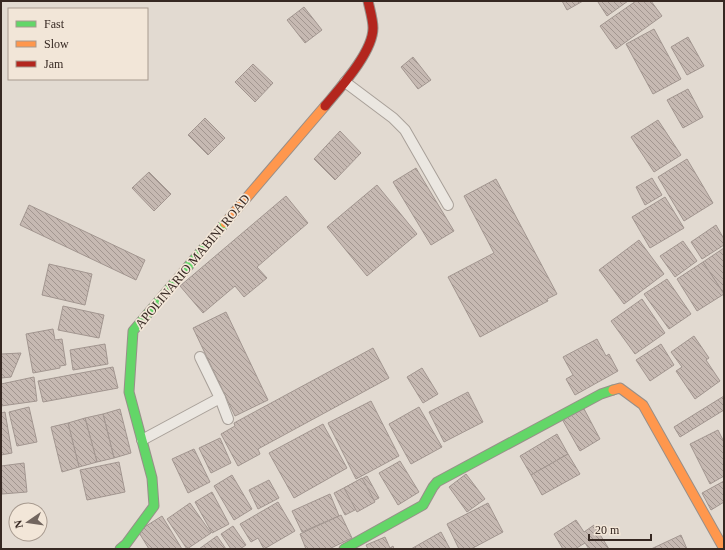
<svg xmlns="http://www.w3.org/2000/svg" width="725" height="550" font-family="Georgia,serif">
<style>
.building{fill:url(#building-back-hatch);stroke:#a29690}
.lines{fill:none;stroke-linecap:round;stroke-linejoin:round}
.lane-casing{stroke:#a8a099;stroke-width:12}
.fast-casing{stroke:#988f89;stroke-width:11}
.slow-casing{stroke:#988f89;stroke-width:11}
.jam-casing{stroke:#988f89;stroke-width:11}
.lane{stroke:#ebe7e1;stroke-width:10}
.fast{stroke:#63d668;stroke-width:9}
.slow{stroke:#ff974d;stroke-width:9}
.jam{stroke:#b3261e;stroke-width:9}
.labels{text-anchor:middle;stroke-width:3.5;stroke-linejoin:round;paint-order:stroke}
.street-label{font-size:13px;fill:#362822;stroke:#f2e6d8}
</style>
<defs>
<pattern id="building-back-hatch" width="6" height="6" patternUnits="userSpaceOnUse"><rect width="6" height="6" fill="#c6b9b2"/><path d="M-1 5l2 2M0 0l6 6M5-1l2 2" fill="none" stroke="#a29690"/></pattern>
</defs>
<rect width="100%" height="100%" fill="#e2dad1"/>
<g class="building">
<polygon points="562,1 583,1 567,10"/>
<polygon points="599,1 628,1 607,16 598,2"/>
<polygon points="636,1 651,1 662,16 616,49 600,26"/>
<polygon points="304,7 322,30 305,43 287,20"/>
<polygon points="654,29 681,79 653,94 626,44"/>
<polygon points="688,37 704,66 687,75 671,47"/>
<polygon points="413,57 431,80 418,89 401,67"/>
<polygon points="253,64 273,83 255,102 235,82"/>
<polygon points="688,89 703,117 683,128 667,100"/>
<polygon points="205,118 225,138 208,155 188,135"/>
<polygon points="658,120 681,155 654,172 631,137"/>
<polygon points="340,131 361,153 335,180 314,159"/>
<polygon points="687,159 713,203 684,221 658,177"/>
<polygon points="416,168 454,231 431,245 393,182"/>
<polygon points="149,172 171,194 154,211 132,188"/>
<polygon points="652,178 662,195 645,205 636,187"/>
<polygon points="496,179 557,294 547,299 548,301 480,337 448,277 494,253 464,196"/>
<polygon points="377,185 417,234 367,276 327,227"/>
<polygon points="286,196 308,223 257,267 267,278 244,297 235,286 203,313 180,286"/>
<polygon points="665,197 684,228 650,248 632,217"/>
<polygon points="29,205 145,260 136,280 20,225"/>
<polygon points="716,225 724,239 724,245 702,259 691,242"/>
<polygon points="639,240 664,274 624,304 599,270"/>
<polygon points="683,241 697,261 675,277 660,256"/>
<polygon points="724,248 724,294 703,262"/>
<polygon points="703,262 724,294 697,311 677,279"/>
<polygon points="49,264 92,274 85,305 42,295"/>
<polygon points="667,279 691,314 669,329 644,294"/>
<polygon points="642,299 665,333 635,354 611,321"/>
<polygon points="63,306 104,315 99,338 58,330"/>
<polygon points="226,312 268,400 235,416 193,328"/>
<polygon points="53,329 55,340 62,339 66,365 60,366 60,368 33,373 26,334"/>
<polygon points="694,336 709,358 706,360 720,381 695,399 676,371 682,367 671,352"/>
<polygon points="597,339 606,356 609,354 618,371 575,395 566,379 573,375 563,357"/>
<polygon points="105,344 108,364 73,370 70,350"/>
<polygon points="661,344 674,365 650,381 636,360"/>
<polygon points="373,348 389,378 258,449 260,454 238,466 221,434 235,426 234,423"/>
<polygon points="21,353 11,377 1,378 1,354"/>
<polygon points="113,367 118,388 43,402 38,381"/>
<polygon points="422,368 438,394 423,403 407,377"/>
<polygon points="34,377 37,401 1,406 1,384"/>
<polygon points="468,392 483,422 444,442 429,412"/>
<polygon points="724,396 724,410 680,437 674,427"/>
<polygon points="371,401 399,456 356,479 328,423"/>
<polygon points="29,407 37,442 17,446 9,412"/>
<polygon points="419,407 442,447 411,464 389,424"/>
<polygon points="583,407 600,439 580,451 562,419"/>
<polygon points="120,409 131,453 114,458 103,414"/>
<polygon points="5,412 12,453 1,455 1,413"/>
<polygon points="103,414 114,458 97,462 85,418"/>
<polygon points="85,418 97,462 79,467 68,423"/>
<polygon points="68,423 79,467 62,472 51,427"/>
<polygon points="323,424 347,468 294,498 269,453"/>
<polygon points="718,430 724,442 724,476 710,484 690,444"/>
<polygon points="557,434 568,454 531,475 520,456"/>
<polygon points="220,438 231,463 211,473 199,448"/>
<polygon points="194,449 210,482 188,493 172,459"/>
<polygon points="568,454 580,474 542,495 531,475"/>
<polygon points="400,461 419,492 398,505 379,473"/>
<polygon points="119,462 125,492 87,500 80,470"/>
<polygon points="24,463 27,492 2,494 1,466"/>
<polygon points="466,474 485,499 467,512 449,487"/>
<polygon points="232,475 252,509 234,520 214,486"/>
<polygon points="367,476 379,498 345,515 334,493"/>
<polygon points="362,478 375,502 357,512 344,488"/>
<polygon points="269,480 279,498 258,509 249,490"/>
<polygon points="724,481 724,502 711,510 702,493"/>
<polygon points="212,492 229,524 212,533 195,502"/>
<polygon points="330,494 339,516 302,532 292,511"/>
<polygon points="278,502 295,531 264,549 258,538 251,542 240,524"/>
<polygon points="190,503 211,533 187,549 167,519"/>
<polygon points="488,503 503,532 471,549 459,549 447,524"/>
<polygon points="341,515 352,538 329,549 306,549 300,534"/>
<polygon points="162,516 182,549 149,549 138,531"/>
<polygon points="576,520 584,532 594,525 609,549 589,549 585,543 575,549 563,549 554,534"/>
<polygon points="233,526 246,545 240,549 231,549 221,534"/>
<polygon points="441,532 450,549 411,549"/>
<polygon points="681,535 687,549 651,549"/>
<polygon points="217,536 226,549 199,549"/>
<polygon points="385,537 390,548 393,546 394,549 368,549 366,545"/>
</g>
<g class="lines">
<g class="lane-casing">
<g id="lane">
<polyline points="345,82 393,118 405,130 448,205"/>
<polyline points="200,357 220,398 228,419"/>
<polyline points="142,440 220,398"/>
</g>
</g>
<g class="fast-casing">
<g id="fast">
<polyline points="120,549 126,544 154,506 152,478 129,392 133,331 225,223"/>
<polyline points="344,549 423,505 433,487 437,482 601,394 613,390"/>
</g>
</g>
<g class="slow-casing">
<g id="slow">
<polyline points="225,223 325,106"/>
<polyline points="613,390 620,388 643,405 724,549"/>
</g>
</g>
<g class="jam-casing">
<path id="jam" d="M325,106C340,88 373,52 373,28C373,20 370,10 368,1"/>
</g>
<use href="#lane" class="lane"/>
<use href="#fast" class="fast"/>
<use href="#slow" class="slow"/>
<use href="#jam" class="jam"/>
</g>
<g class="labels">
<g class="street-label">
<text transform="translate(192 261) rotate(-50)" y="5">APOLINARIO MABINI ROAD</text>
</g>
</g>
<rect width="725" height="550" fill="none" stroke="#362822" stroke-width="4"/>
<rect x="8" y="8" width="140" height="72" fill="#f2e6d8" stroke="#a79a8f"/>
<rect x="16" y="21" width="20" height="6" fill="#63d668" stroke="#a79a8f"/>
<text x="44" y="28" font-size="12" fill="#362822">Fast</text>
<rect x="16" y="41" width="20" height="6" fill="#ff974d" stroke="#a79a8f"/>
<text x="44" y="48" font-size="12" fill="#362822">Slow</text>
<rect x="16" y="61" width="20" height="6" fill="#b3261e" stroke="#a79a8f"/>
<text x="44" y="68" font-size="12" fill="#362822">Jam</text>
<g transform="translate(28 522) rotate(257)"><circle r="19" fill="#f2e6d8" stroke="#a79a8f"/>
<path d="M0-3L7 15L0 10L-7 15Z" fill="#72665f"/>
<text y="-6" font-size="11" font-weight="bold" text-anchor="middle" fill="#362822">N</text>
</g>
<path d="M589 534v6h62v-6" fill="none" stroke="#362822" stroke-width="2"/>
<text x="595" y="534" font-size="12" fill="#362822" stroke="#f2e6d8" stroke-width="3" paint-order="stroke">20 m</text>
</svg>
